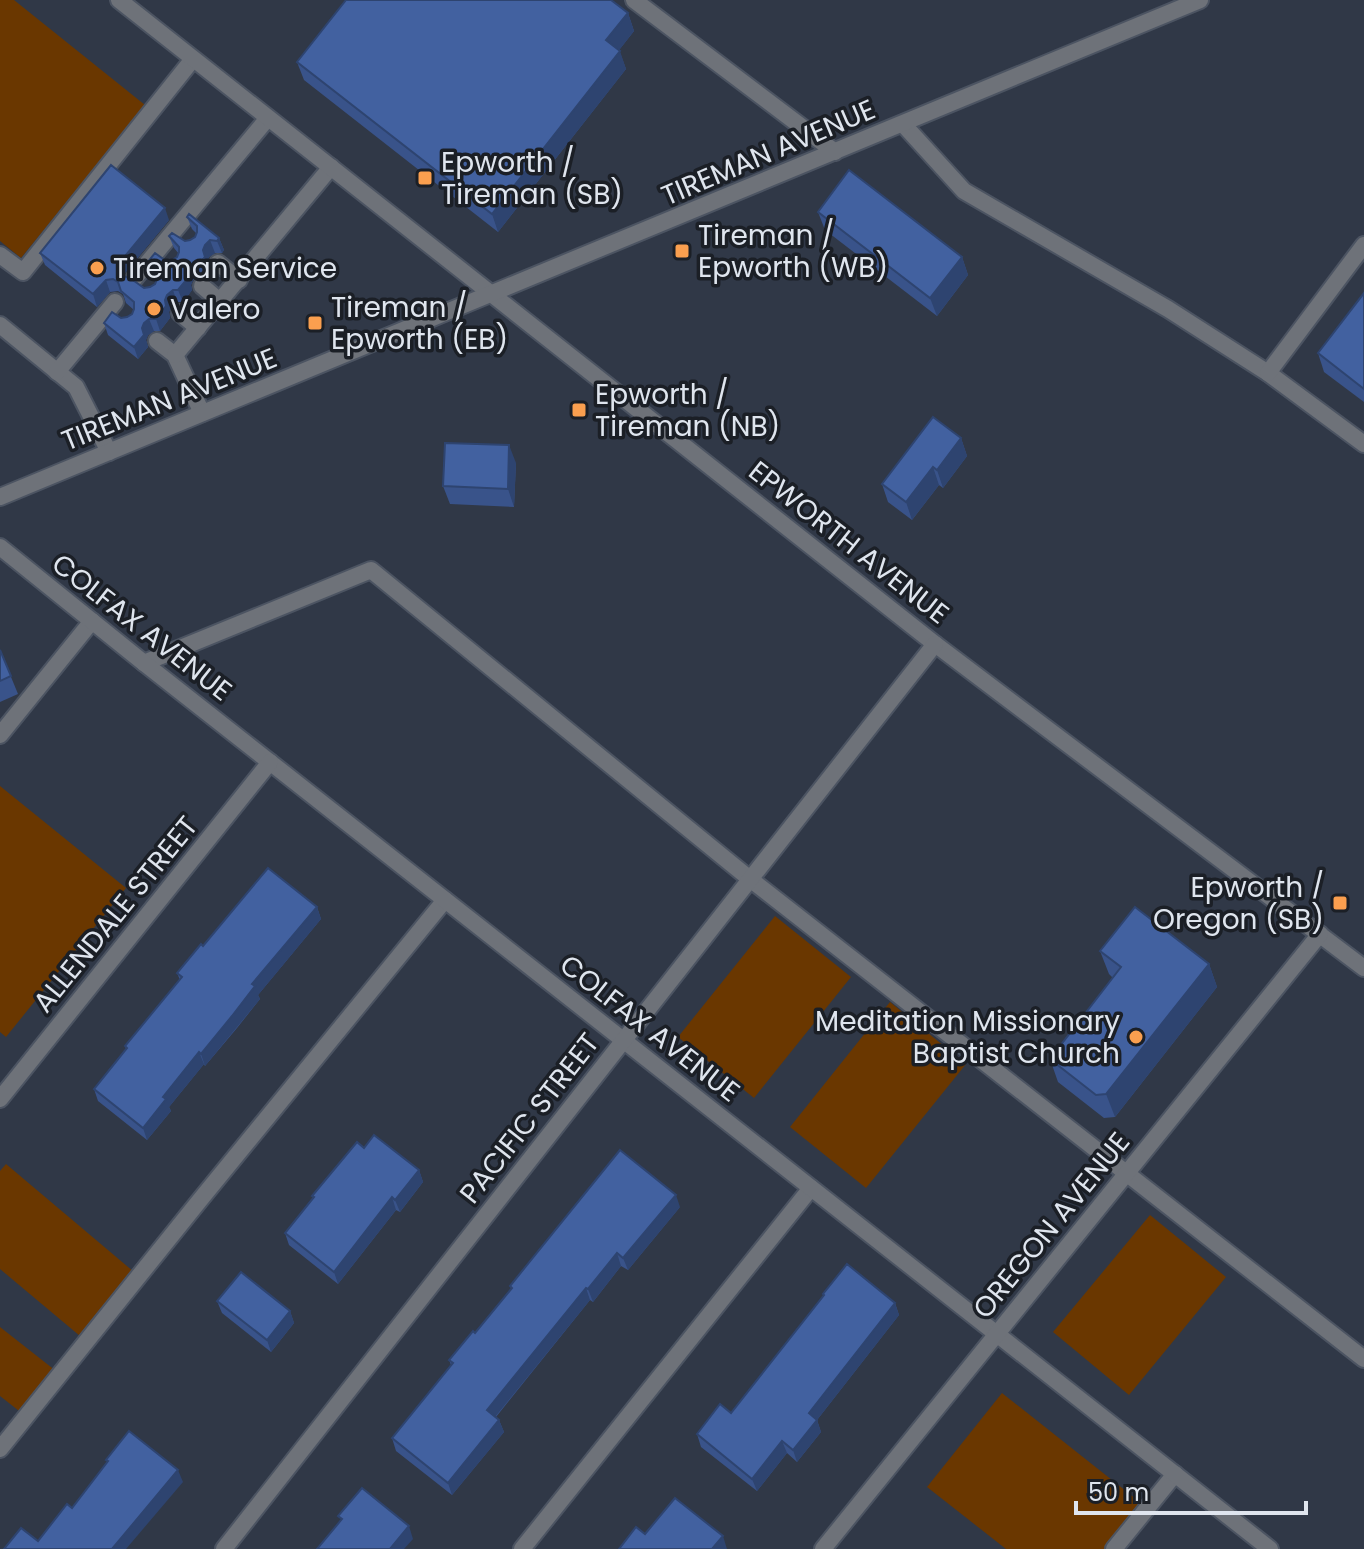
<svg xmlns="http://www.w3.org/2000/svg" width="1364" height="1549" font-family="Poppins,sans-serif">
<style>
.green{fill:#6a3700}
.lines{fill:none;stroke-linecap:round;stroke-linejoin:round}
.service-casing{stroke:#4c5462;stroke-width:20}
.minor-casing{stroke:#4c5462;stroke-width:20}
.tertiary-casing{stroke:#4c5462;stroke-width:20}
.service{stroke:#6e7279;stroke-width:16}
.minor{stroke:#6e7279;stroke-width:16}
.tertiary{stroke:#6e7279;stroke-width:16}
.wall{fill:#39538a}
.shaded-wall{fill:#2e4470}
.building{fill:#4261a0;stroke:#2e4470;stroke-width:2}
.poi-dot{fill:#fa9f4f;stroke:#1b1f26;stroke-width:3}
.labels{text-anchor:middle;stroke-width:7;stroke-linejoin:round;paint-order:stroke}
.street-label{font-size:28px;fill:#dfe5ee;stroke:#1b1f26}
.poi-label{font-size:28px;fill:#dfe5ee;stroke:#1b1f26;text-anchor:start}
</style>
<rect width="100%" height="100%" fill="#303847"/>
<g class="green">
<polygon points="0,0 14,0 145,105 21,258 0,241"/>
<polygon points="0,786 126,888 6,1037 0,1032"/>
<polygon points="775,916 851,977 754,1098 678,1037"/>
<polygon points="890,1002 966,1064 866,1188 790,1127"/>
<polygon points="6,1164 134,1272 80,1336 0,1269 0,1171"/>
<polygon points="1150,1215 1226,1277 1129,1395 1053,1332"/>
<polygon points="0,1327 56,1371 23,1414 0,1396"/>
<polygon points="1002,1393 1141,1503 1104,1549 1006,1549 927,1487"/>
</g>
<g class="lines">
<g class="service-casing">
<g id="service">
<polyline points="634,0 835,152"/>
<polyline points="903,124 964,191 1168,309 1268,373 1364,444"/>
<polyline points="0,255 23,272 193,59"/>
<polyline points="218,263 239,280"/>
<polyline points="134,279 268,118"/>
<polyline points="202,286 221,302"/>
<polyline points="180,313 198,328"/>
<polyline points="0,325 76,387 109,452"/>
<polyline points="157,341 175,355 202,413"/>
<polyline points="175,355 331,167"/>
<polyline points="57,372 115,302"/>
<polyline points="1268,373 1364,245"/>
<polyline points="144,663 371,570 750,879 1364,1359"/>
<polyline points="0,735 92,621"/>
<polyline points="0,1449 200,1200 445,900"/>
<polyline points="522,1549 811,1188"/>
<polyline points="1114,1549 1175,1474"/>
</g>
</g>
<g class="minor-casing">
<g id="minor">
<polyline points="119,0 935,644 1364,968"/>
<polyline points="0,547 144,663 1270,1549"/>
<polyline points="0,1099 270,762"/>
<polyline points="224,1549 935,644"/>
<polyline points="823,1549 1320,934"/>
</g>
</g>
<g class="tertiary-casing">
<polyline id="tertiary" points="0,497 1200,0"/>
</g>
<use href="#service" class="service"/>
<use href="#minor" class="minor"/>
<use href="#tertiary" class="tertiary"/>
</g>
<g class="wall">
<polygon points="628,13 634,31 619,50 626,69 498,232 304,80 297,62"/>
<polygon points="818,212 962,257 968,275 937,316 825,230"/>
<polygon points="187,217 219,238 224,250 222,253 215,253 209,257 207,262 209,269 204,275 198,276 193,280 191,285 192,290 183,302 177,302 171,307 169,312 170,318 160,331 154,331 148,335 146,340 148,347 138,359 108,335 104,323 121,318 127,317 132,314 134,310 126,303 123,294 118,291 110,292 97,307 45,265 40,253 169,220 125,273 125,276 144,288 150,287 155,284 157,281 151,275 147,263 172,260 177,257 179,254 174,248 169,236 185,241 190,240 195,237 197,234 192,229"/>
<polygon points="1364,293 1364,402 1324,372 1318,353"/>
<polygon points="961,438 967,456 943,488 939,485 912,520 888,502 882,484"/>
<polygon points="516,463 514,507 450,504 443,486"/>
<polygon points="0,650 18,694 0,702"/>
<polygon points="317,907 321,919 258,995 260,999 237,1028 205,1066 204,1064 169,1107 171,1111 147,1140 98,1101 94,1089 126,1049 125,1046 180,980 177,973 203,946"/>
<polygon points="1100,951 1209,964 1217,987 1115,1117 1104,1118 1058,1082 1050,1059 1113,978 1109,974"/>
<polygon points="364,1148 419,1170 423,1182 400,1212 396,1210 338,1284 289,1245 285,1233"/>
<polygon points="680,1207 628,1270 621,1266 593,1302 590,1300 496,1417 499,1420 504,1432 452,1495 396,1451 392,1438 451,1365 449,1360 475,1333 511,1289 510,1286"/>
<polygon points="823,1294 895,1303 899,1315 817,1420 821,1432 797,1462 787,1453 757,1491 701,1447 697,1434 731,1413 824,1297"/>
<polygon points="217,1301 290,1311 294,1323 271,1352 222,1313"/>
</g>
<g class="shaded-wall">
<polygon points="628,13 634,31 613,58 606,40"/>
<polygon points="620,51 626,69 498,232 492,214"/>
<polygon points="165,208 169,220 125,273 124,282 119,270 121,261"/>
<polygon points="219,238 224,250 222,253 217,241"/>
<polygon points="210,240 215,253 209,257 207,262 209,269 204,275 200,263 205,245"/>
<polygon points="962,257 968,275 937,316 930,298"/>
<polygon points="193,264 198,276 193,280 191,285 192,290 183,302 178,290 189,267"/>
<polygon points="106,280 110,292 97,307 93,294"/>
<polygon points="173,290 177,302 171,307 169,312 170,318 160,331 156,319 167,295"/>
<polygon points="149,319 154,331 148,335 146,340 148,347 138,359 134,347 144,323"/>
<polygon points="961,438 967,456 943,488 937,470"/>
<polygon points="509,445 516,463 514,507 508,489"/>
<polygon points="933,467 939,485 912,520 906,502"/>
<polygon points="317,907 321,919 258,995 260,999 205,1066 201,1054 252,984"/>
<polygon points="1209,964 1217,987 1115,1117 1106,1094"/>
<polygon points="199,1052 204,1064 169,1107 171,1111 147,1140 143,1128 163,1097"/>
<polygon points="419,1170 423,1182 400,1212 395,1200"/>
<polygon points="676,1195 680,1207 628,1270 623,1258"/>
<polygon points="392,1197 396,1210 338,1284 334,1272"/>
<polygon points="617,1253 621,1266 593,1302 588,1289"/>
<polygon points="586,1288 590,1300 491,1422 487,1410"/>
<polygon points="895,1303 899,1315 817,1420 821,1432 797,1462 793,1450 809,1413"/>
<polygon points="290,1311 294,1323 271,1352 267,1340"/>
<polygon points="499,1420 504,1432 452,1495 448,1483"/>
<polygon points="782,1441 787,1453 757,1491 752,1479"/>
<polygon points="178,1470 183,1482 126,1549 112,1549"/>
<polygon points="409,1526 413,1539 404,1549 390,1549"/>
<polygon points="723,1536 727,1549 712,1549"/>
</g>
<g class="building">
<polygon points="346,0 611,0 628,13 606,40 620,51 492,214 297,62"/>
<polygon points="111,165 165,208 121,261 119,270 123,276 130,278 144,288 150,287 155,284 157,279 157,274 147,263 155,253 166,261 172,260 177,257 179,252 179,247 169,236 172,233 185,241 190,240 195,237 197,232 197,226 187,217 189,214 219,238 217,241 210,240 205,245 203,250 205,257 200,263 193,264 189,267 187,273 188,278 178,290 173,290 167,295 165,300 166,306 156,319 149,319 144,323 142,328 144,335 134,347 104,323 112,312 121,318 127,317 132,314 134,309 134,302 121,291 118,282 113,279 106,280 93,294 40,253"/>
<polygon points="849,170 962,257 930,298 818,212"/>
<polygon points="1364,293 1364,389 1318,353"/>
<polygon points="933,417 961,438 937,470 933,467 906,502 882,484"/>
<polygon points="445,443 509,445 508,489 443,486"/>
<polygon points="0,650 11,676 0,681"/>
<polygon points="268,868 317,907 252,984 255,986 232,1016 201,1054 199,1052 163,1097 166,1099 143,1128 94,1089 127,1048 125,1046 182,977 177,973 201,944 203,946"/>
<polygon points="1135,907 1209,964 1106,1094 1096,1095 1050,1059 1121,967 1100,951"/>
<polygon points="374,1135 419,1170 395,1200 392,1197 334,1272 285,1233 314,1197 312,1196 357,1142 364,1148"/>
<polygon points="620,1150 676,1195 623,1258 617,1253 588,1289 586,1288 487,1410 499,1420 448,1483 392,1438 453,1363 449,1360 473,1331 475,1333 512,1288 510,1286"/>
<polygon points="847,1264 895,1303 809,1413 817,1420 793,1450 782,1441 752,1479 697,1434 720,1404 731,1413 824,1295 823,1294"/>
<polygon points="241,1272 290,1311 267,1340 217,1301"/>
<polygon points="129,1431 178,1470 112,1549 4,1549 21,1528 38,1541 67,1504 72,1508 108,1461 106,1460"/>
<polygon points="362,1488 409,1526 390,1549 317,1549 342,1519 338,1516"/>
<polygon points="675,1498 723,1536 712,1549 619,1549 636,1527 645,1534"/>
</g>
<g class="poi-dot">
<rect x="417" y="170" width="16" height="16" rx="4"/>
<rect x="674" y="243" width="16" height="16" rx="4"/>
<circle cx="97" cy="268" r="8"/>
<circle cx="154" cy="309" r="8"/>
<rect x="307" y="315" width="16" height="16" rx="4"/>
<rect x="571" y="402" width="16" height="16" rx="4"/>
<rect x="1332" y="895" width="16" height="16" rx="4"/>
<circle cx="1136" cy="1037" r="8"/>
</g>
<g class="labels">
<g class="street-label">
<text transform="translate(768 152) rotate(-23)" y="10">TIREMAN AVENUE</text>
<text transform="translate(169 399) rotate(-22)" y="10">TIREMAN AVENUE</text>
<text transform="translate(849 542) rotate(38)" y="10">EPWORTH AVENUE</text>
<text transform="translate(142 627) rotate(38)" y="10">COLFAX AVENUE</text>
<text transform="translate(115 914) rotate(-51)" y="10">ALLENDALE STREET</text>
<text transform="translate(650 1028) rotate(38)" y="10">COLFAX AVENUE</text>
<text transform="translate(529 1118) rotate(-52)" y="10">PACIFIC STREET</text>
<text transform="translate(1051 1225) rotate(-51)" y="10">OREGON AVENUE</text>
</g>
<g class="poi-label">
<text x="441" y="172">Epworth /<tspan x="441" dy="32">Tireman (SB)</tspan></text>
<text x="698" y="245">Tireman /<tspan x="698" dy="32">Epworth (WB)</tspan></text>
<text x="113" y="278">Tireman Service</text>
<text x="331" y="317">Tireman /<tspan x="331" dy="32">Epworth (EB)</tspan></text>
<text x="170" y="319">Valero</text>
<text x="595" y="404">Epworth /<tspan x="595" dy="32">Tireman (NB)</tspan></text>
<text x="1324" y="897" text-anchor="end">Epworth /<tspan x="1324" dy="32">Oregon (SB)</tspan></text>
<text x="1120" y="1031" text-anchor="end">Meditation Missionary<tspan x="1120" dy="32">Baptist Church</tspan></text>
</g>
</g>
<path d="M1076 1501v12h230v-12" fill="none" stroke="#dfe5ee" stroke-width="4"/>
<text x="1088" y="1501" font-size="24" fill="#dfe5ee" stroke="#1b1f26" stroke-width="6" paint-order="stroke">50 m</text>
</svg>
